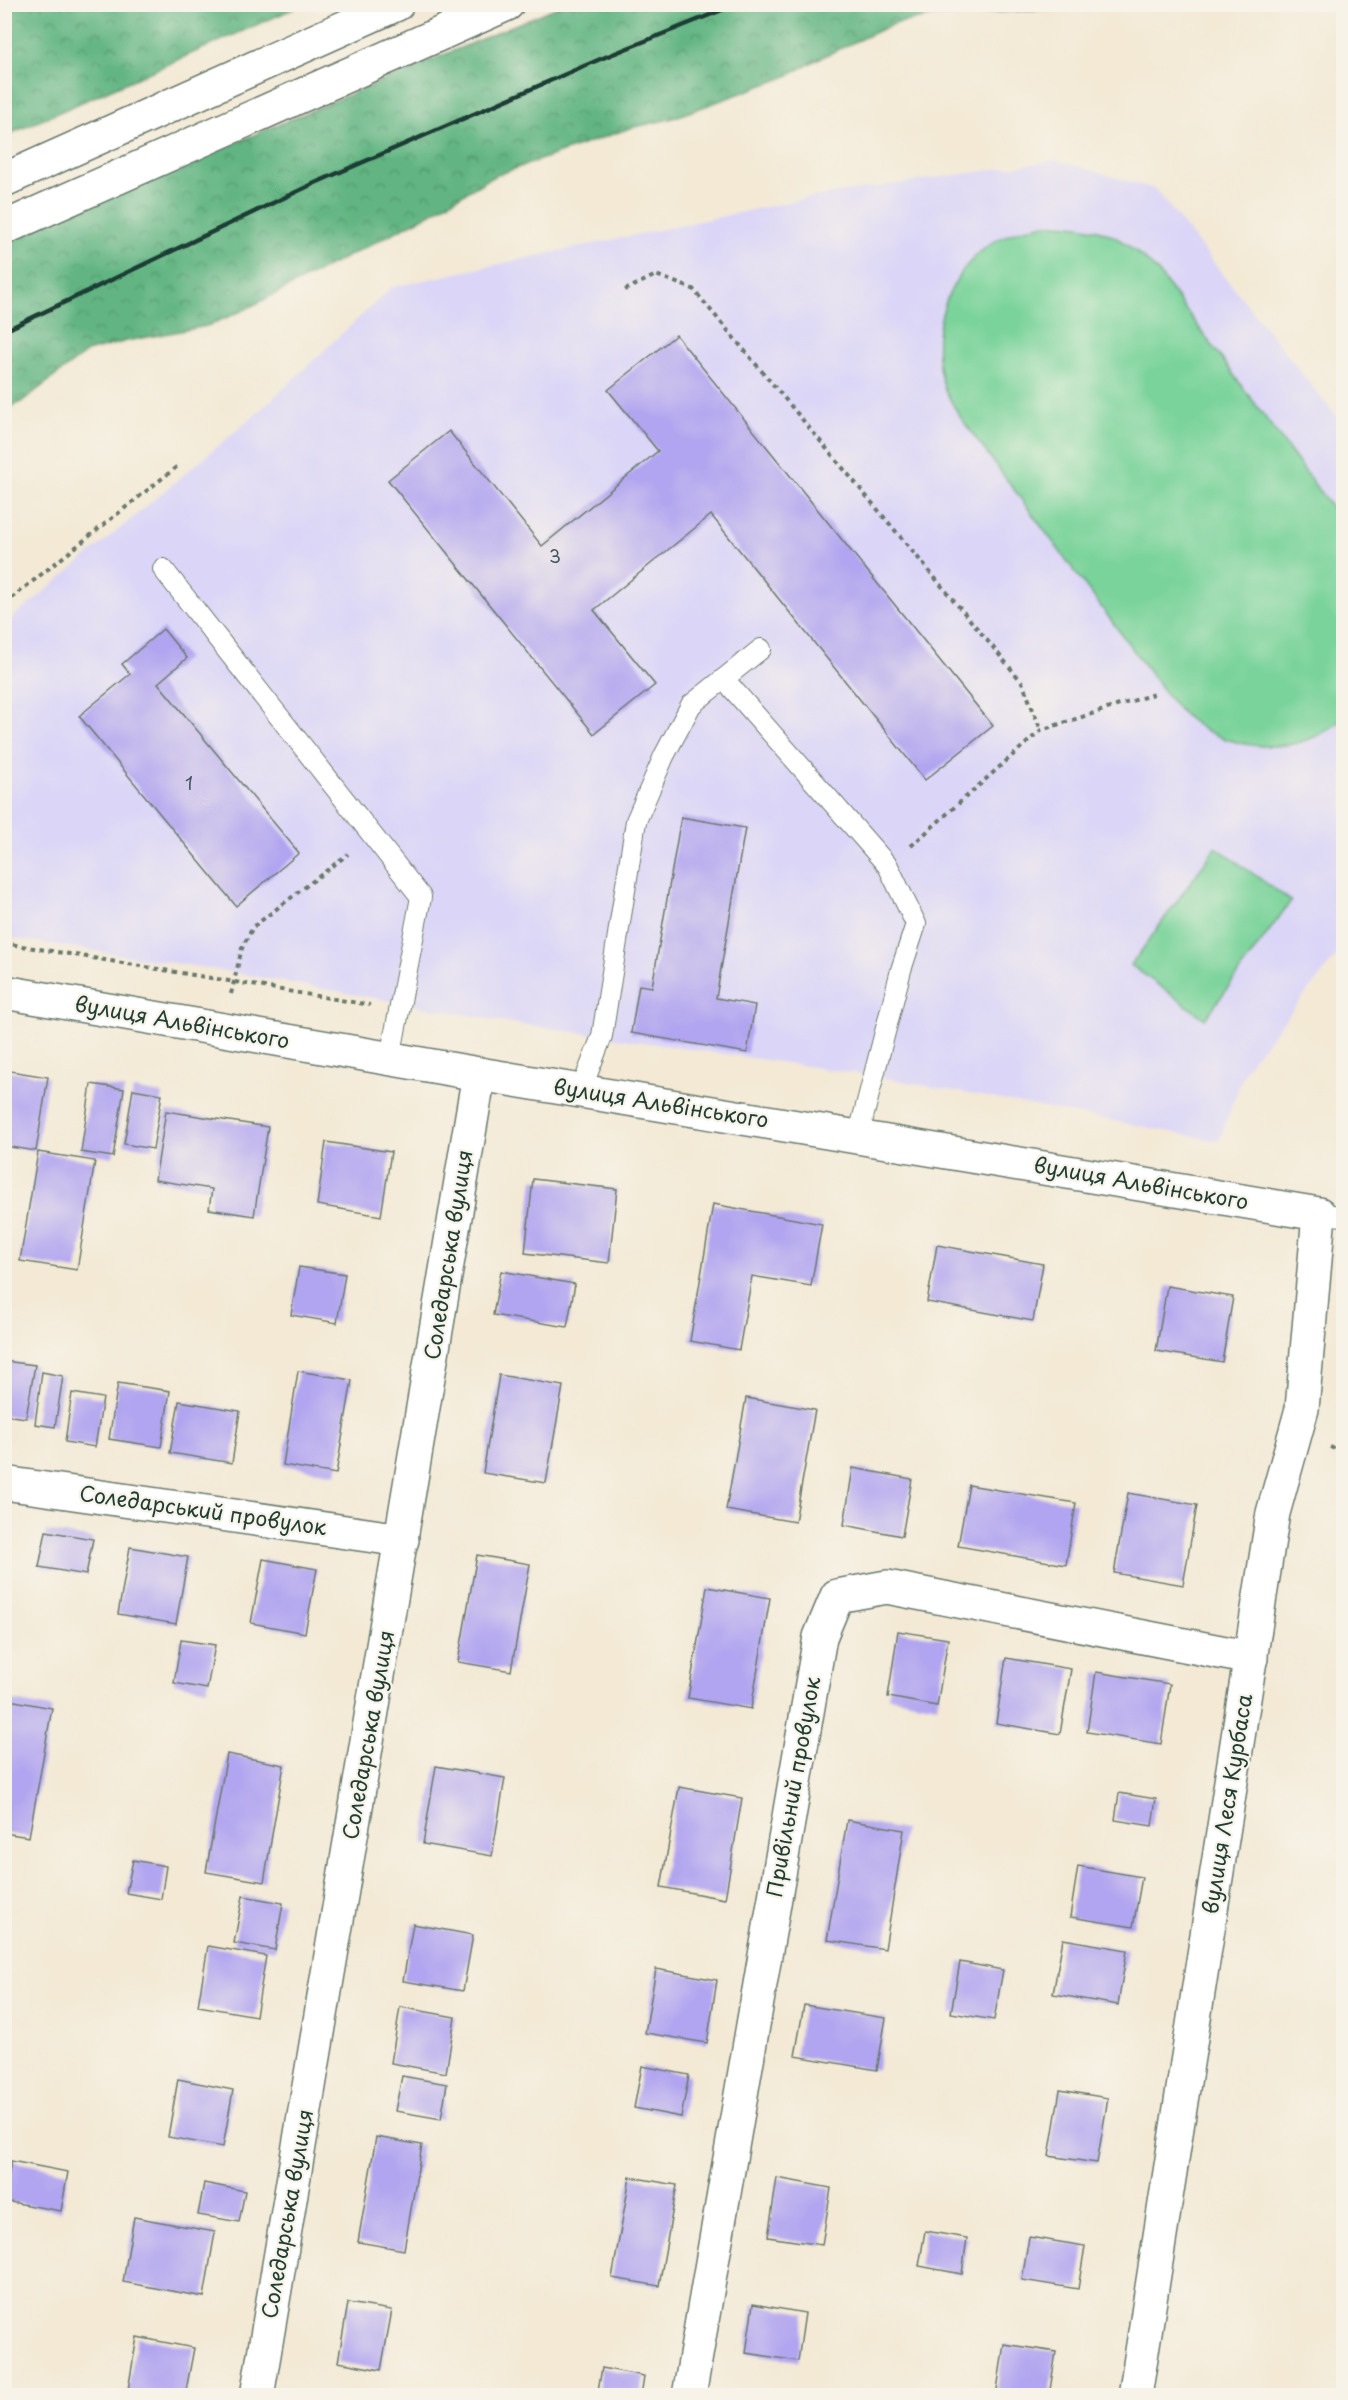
<svg xmlns="http://www.w3.org/2000/svg" width="1348" height="2400" font-family="'Playpen Sans',sans-serif">
<style>
.built{fill:#dbd6f7}
.grass{fill:#79d39a;stroke:#4c8867;stroke-width:1.5}
.forest{fill:url(#forest-crowns);stroke:#40795b;stroke-width:1.5}
.building{fill:#b1a4f0}
.lines{fill:none;stroke-linecap:round;stroke-linejoin:round}
.lane-casing{stroke:#69796c;stroke-width:22}
.street-casing{stroke:#69796c;stroke-width:36}
.secondary-casing{stroke:#69796c;stroke-width:36}
.path{stroke:#69796c;stroke-width:4;stroke-dasharray:4.5 4.5;stroke-linecap:butt}
.lane{stroke:#fff;stroke-width:20}
.street{stroke:#fff;stroke-width:33}
.secondary{stroke:#fff;stroke-width:33}
.rail{stroke:#1f3d34;stroke-width:4.5}
.labels{text-anchor:middle;stroke-width:4.5;stroke-linejoin:round;paint-order:stroke}
.number-label{font-size:18px;fill:#445763}
.street-label{font-size:21px;fill:#1f3d34;stroke:#f7f3e8}
</style>
<defs>
<pattern id="forest-crowns" width="20" height="18" patternUnits="userSpaceOnUse" patternTransform="scale(1.5)"><rect width="20" height="18" fill="#62b582"/><path d="M2 6a3 3 0 1 1 6 0M12 15a3 3 0 1 1 6 0" fill="none" stroke="#50946b"/></pattern>
</defs>
<rect width="100%" height="100%" fill="#f7f3e8"/>
<filter id="ink" filterUnits="userSpaceOnUse"><feTurbulence type="fractalNoise" baseFrequency=".0167" numOctaves="2"/><feDisplacementMap in="SourceGraphic" scale="12" xChannelSelector="R" yChannelSelector="G"/><feConvolveMatrix kernelMatrix="1 2 1 2 8 2 1 2 1" color-interpolation-filters="sRGB"/></filter>
<filter id="wash" filterUnits="userSpaceOnUse"><feTurbulence type="fractalNoise" baseFrequency=".008" numOctaves="4" result="noise"/><feDisplacementMap in="SourceGraphic" scale="24" xChannelSelector="R" yChannelSelector="G"/><feGaussianBlur stdDeviation="1.35" result="paint"/><feColorMatrix in="noise" values="0 0 0 0 0 0 0 0 0 0 0 0 0 0 0 0 0 1.4 0 .05"/><feComposite in="paint" operator="in"/></filter>
<g filter="url(#wash)">
<rect width="100%" height="100%" fill="#f3e9d5"/>
<polygon class="built" points="1056,160 1155,189 1343,425 1343,948 1246,1067 1219,1141 874,1076 506,1022 225,971 5,937 5,623 37,598 256,414 392,287 817,196"/>
<g class="grass">
<path d="M1045,224C1099,224 1120,233 1158,272L1343,523V718C1303,757 1234,753 1191,721C1183,715 1175,705 1168,697L961,418C956,409 949,399 945,390C927,339 943,281 985,248C1002,234 1024,229 1045,224Z"/>
<polygon points="1216,847 1291,901 1205,1019 1131,965"/>
</g>
<g class="forest">
<polygon points="5,4 302,4 302,5 5,136"/>
<polygon points="562,5 1111,5 934,16 893,24 820,58 785,77 670,119 630,128 494,176 424,217 244,310 207,326 127,341 87,352 21,402 5,410 4,240"/>
</g>
<g id="blocks">
<g class="building">
<polygon points="676,335 993,726 925,780 711,515 594,610 655,685 594,734 388,480 449,431 542,546 658,451 608,390"/>
<polygon points="163,629 187,658 158,683 299,853 236,906 79,716 130,674 122,664"/>
<polygon points="681,817 745,828 716,998 755,1005 747,1053 631,1033 639,985 652,987"/>
<polygon points="4,1070 48,1077 36,1151 4,1146"/>
<polygon points="91,1084 124,1089 113,1157 81,1152"/>
<polygon points="133,1089 162,1094 153,1149 124,1144"/>
<polygon points="166,1111 268,1127 254,1216 209,1209 212,1189 155,1180"/>
<polygon points="326,1142 391,1152 381,1216 317,1205"/>
<polygon points="38,1152 95,1161 77,1270 20,1261"/>
<polygon points="533,1179 617,1189 609,1263 525,1253"/>
<polygon points="713,1204 822,1224 811,1286 752,1276 739,1350 690,1341"/>
<polygon points="937,1245 1043,1264 1033,1321 927,1302"/>
<polygon points="299,1267 345,1274 337,1323 291,1315"/>
<polygon points="501,1271 575,1284 567,1327 493,1315"/>
<polygon points="1167,1286 1233,1297 1222,1362 1156,1351"/>
<polygon points="4,1361 35,1365 26,1418 4,1415"/>
<polygon points="298,1371 352,1380 336,1474 283,1465"/>
<polygon points="42,1372 63,1376 55,1427 35,1424"/>
<polygon points="499,1375 563,1386 546,1483 483,1473"/>
<polygon points="118,1383 170,1391 161,1447 109,1439"/>
<polygon points="72,1393 103,1398 95,1447 65,1442"/>
<polygon points="746,1398 815,1410 795,1522 726,1510"/>
<polygon points="179,1401 240,1411 232,1463 170,1453"/>
<polygon points="853,1468 912,1479 902,1536 844,1525"/>
<polygon points="969,1485 1076,1503 1066,1565 958,1546"/>
<polygon points="1128,1493 1197,1505 1183,1585 1114,1573"/>
<polygon points="46,1531 93,1539 86,1575 39,1567"/>
<polygon points="130,1547 188,1557 176,1624 118,1614"/>
<polygon points="477,1555 530,1564 511,1671 458,1662"/>
<polygon points="263,1559 317,1569 305,1633 251,1623"/>
<polygon points="707,1587 770,1598 751,1709 688,1698"/>
<polygon points="898,1631 948,1639 937,1706 888,1697"/>
<polygon points="181,1640 215,1645 207,1689 174,1683"/>
<polygon points="1006,1658 1071,1669 1060,1734 996,1723"/>
<polygon points="1096,1672 1170,1684 1161,1744 1087,1732"/>
<polygon points="4,1699 52,1708 29,1837 4,1833"/>
<polygon points="227,1754 284,1765 264,1882 206,1872"/>
<polygon points="436,1766 505,1778 492,1856 423,1844"/>
<polygon points="679,1787 742,1798 725,1899 661,1887"/>
<polygon points="1119,1793 1156,1799 1152,1826 1115,1820"/>
<polygon points="847,1820 904,1830 885,1949 827,1940"/>
<polygon points="133,1860 166,1866 161,1899 126,1893"/>
<polygon points="1078,1866 1142,1877 1133,1927 1070,1917"/>
<polygon points="243,1896 283,1903 275,1950 234,1943"/>
<polygon points="413,1924 473,1935 463,1991 403,1981"/>
<polygon points="1063,1939 1127,1950 1118,2005 1053,1994"/>
<polygon points="208,1946 266,1956 256,2016 198,2006"/>
<polygon points="960,1962 1003,1970 994,2020 951,2013"/>
<polygon points="656,1969 717,1980 707,2043 645,2033"/>
<polygon points="804,2005 886,2018 877,2070 795,2056"/>
<polygon points="400,2007 455,2017 446,2073 391,2063"/>
<polygon points="642,2066 689,2075 681,2117 634,2108"/>
<polygon points="402,2076 447,2084 441,2119 395,2111"/>
<polygon points="178,2079 233,2090 223,2147 168,2137"/>
<polygon points="1060,2090 1108,2098 1097,2163 1049,2156"/>
<polygon points="376,2137 422,2145 404,2250 358,2242"/>
<polygon points="11,2161 68,2172 61,2211 4,2201"/>
<polygon points="630,2177 677,2185 659,2286 612,2278"/>
<polygon points="777,2178 831,2188 822,2245 768,2237"/>
<polygon points="204,2183 245,2191 239,2222 198,2215"/>
<polygon points="134,2217 215,2232 204,2297 123,2282"/>
<polygon points="925,2231 967,2238 962,2274 919,2266"/>
<polygon points="1029,2237 1085,2246 1078,2289 1022,2280"/>
<polygon points="348,2303 392,2310 381,2370 338,2362"/>
<polygon points="753,2304 805,2313 798,2361 746,2353"/>
<polygon points="137,2337 194,2348 185,2396 127,2396"/>
<polygon points="1004,2344 1056,2352 1049,2396 996,2396"/>
<polygon points="602,2368 644,2376 641,2396 597,2396"/>
</g>
</g>
</g>
<g filter="url(#ink)">
<use href="#blocks" fill-opacity="0" stroke="#69796c" stroke-width="1.5"/>
<g class="lines">
<g class="lane-casing">
<g id="lane">
<polyline points="163,569 421,897 390,1058"/>
<polyline points="724,679 888,866 916,924 901,970 858,1137"/>
<polyline points="581,1090 602,1036 636,821 664,756 691,705 761,649"/>
<polyline points="1319,1214 1344,1216"/>
</g>
</g>
<g class="street-casing">
<g id="street">
<polyline points="479,1074 1319,1214 1302,1409 1273,1513 1135,2396"/>
<polyline points="4,1483 402,1540"/>
<polyline points="689,2396 820,1637 837,1596 887,1587 1251,1658"/>
</g>
</g>
<g class="secondary-casing">
<g id="secondary">
<polyline points="4,180 397,4"/>
<polyline points="4,228 507,4"/>
<polyline points="4,992 479,1074 257,2396"/>
</g>
</g>
<g class="path">
<polyline points="625,290 656,275 693,289 1022,682 1041,730"/>
<polyline points="4,604 179,465"/>
<polyline points="911,846 1041,730 1154,694"/>
<polyline points="4,943 370,1005"/>
<polyline points="231,994 242,948 253,927 348,854"/>
<polyline points="1330,1447 1344,1453"/>
</g>
<use href="#lane" class="lane"/>
<use href="#street" class="street"/>
<use href="#secondary" class="secondary"/>
<polyline class="rail" points="4,331 315,183 598,60 737,4"/>
</g>
</g>
<g class="labels">
<g class="number-label">
<text x="555" y="563">3</text>
<text x="189" y="790">1</text>
</g>
<g class="street-label">
<text transform="translate(182 1023) rotate(10)" y="7">вулиця Альвінського</text>
<text transform="translate(661 1104) rotate(9)" y="7">вулиця Альвінського</text>
<text transform="translate(1141 1184) rotate(10)" y="7">вулиця Альвінського</text>
<text transform="translate(449 1255) rotate(-81)" y="7">Соледарська вулиця</text>
<text transform="translate(203 1511) rotate(8)" y="7">Соледарський провулок</text>
<text transform="translate(369 1735) rotate(-80)" y="7">Соледарська вулиця</text>
<text transform="translate(794 1787) rotate(-80)" y="7">Привільний провулок</text>
<text transform="translate(1228 1804) rotate(-81)" y="7">вулиця Леся Курбаса</text>
<text transform="translate(288 2214) rotate(-80)" y="7">Соледарська вулиця</text>
</g>
</g>
<rect width="1348" height="2400" fill="none" stroke="#f7f3e8" stroke-width="24"/>
</svg>
